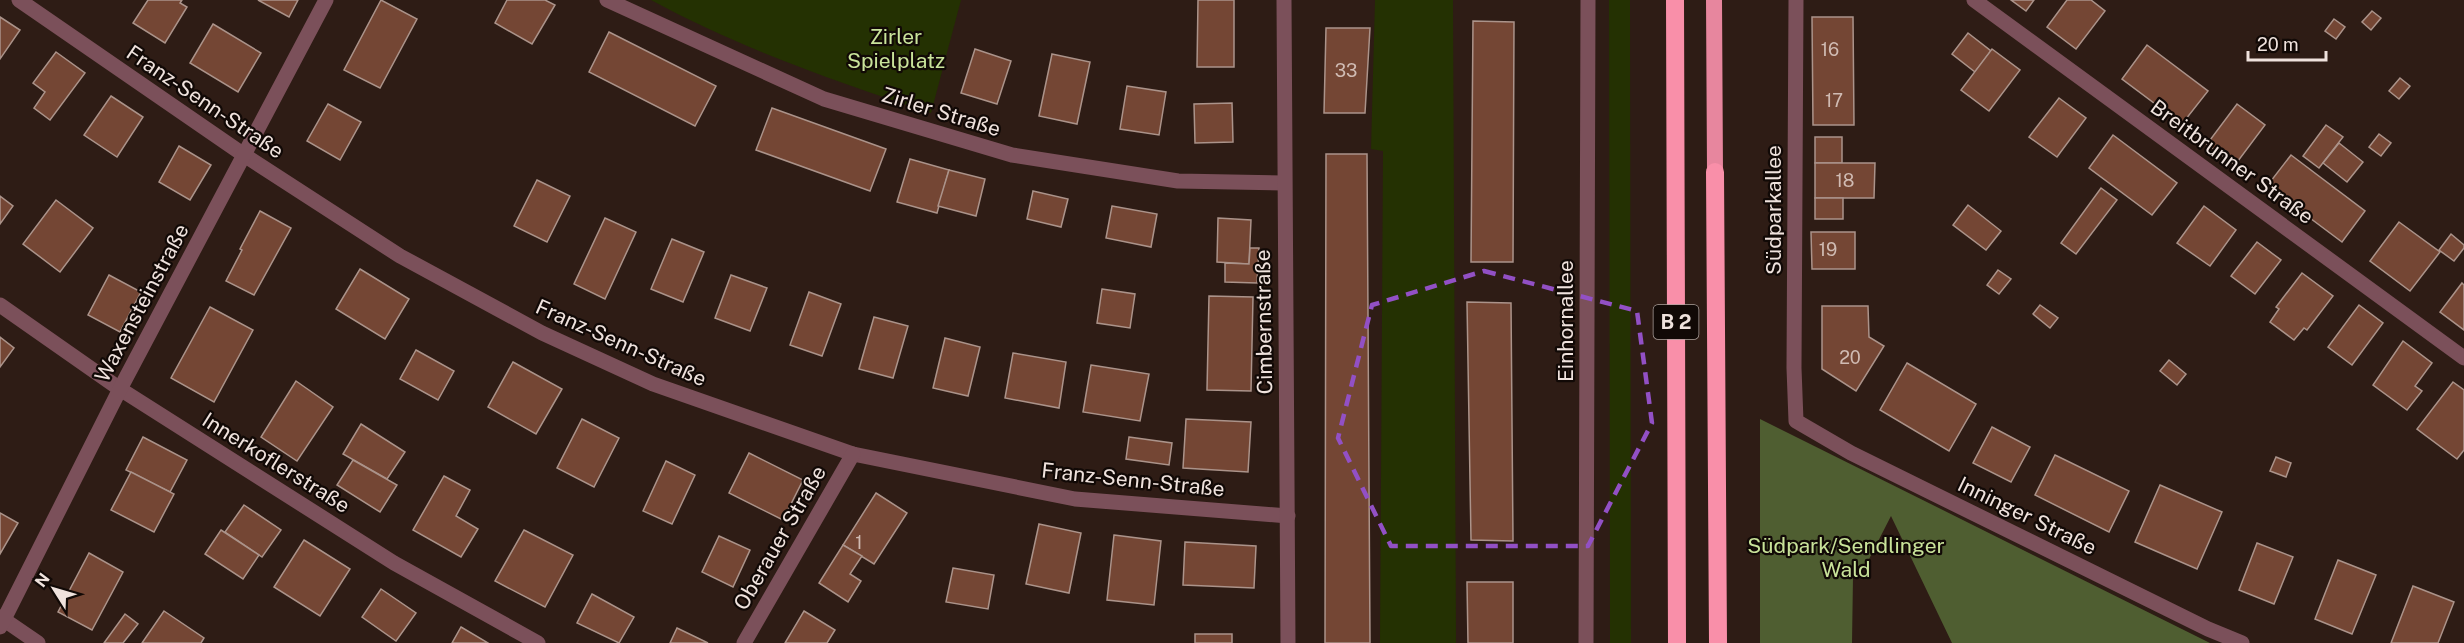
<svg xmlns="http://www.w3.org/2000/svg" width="2464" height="643" font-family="'Public Sans',sans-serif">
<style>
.green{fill:#243102}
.forest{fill:#4f5e31}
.building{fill:#744634;stroke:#ab938a;stroke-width:1.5}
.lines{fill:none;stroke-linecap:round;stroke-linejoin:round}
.minor{stroke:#7b505a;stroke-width:15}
.trunk{stroke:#e7869e;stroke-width:16}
.motorway{stroke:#f98fa9;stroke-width:18}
.marked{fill:none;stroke:#9250c5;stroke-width:4.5;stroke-dasharray:12 8;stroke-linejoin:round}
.labels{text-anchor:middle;stroke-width:4.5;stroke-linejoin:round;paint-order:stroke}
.number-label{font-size:18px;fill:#d0bbb3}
.shield{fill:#110906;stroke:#aca19c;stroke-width:1.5}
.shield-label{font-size:20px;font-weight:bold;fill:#efe2dd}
.park-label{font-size:21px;fill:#c9e39a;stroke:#110906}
.street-label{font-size:21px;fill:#efe2dd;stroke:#110906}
</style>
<rect width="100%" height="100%" fill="#2e1c15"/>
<g class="green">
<path d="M651,0H961L931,113C835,81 739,48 651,0Z"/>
<polygon points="1375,0 1453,0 1456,643 1380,643 1383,151 1371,149"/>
<polygon points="1609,0 1630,0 1631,643 1610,643"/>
</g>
<polygon class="forest" points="1760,419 2210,643 1952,643 1891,516 1868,561 1853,577 1852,643 1760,643"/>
<g class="building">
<polygon points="148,0 182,0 180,3 187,7 165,43 133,23"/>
<polygon points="258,0 298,0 289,17"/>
<polygon points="381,0 417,19 380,88 344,70"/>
<polygon points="507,0 545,0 555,5 532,44 495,23"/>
<polygon points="1198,0 1234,0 1234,67 1197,67"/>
<polygon points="2011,0 2034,0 2026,11"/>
<polygon points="2067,0 2091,0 2105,11 2076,49 2047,27"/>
<polygon points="2372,11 2381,18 2371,30 2362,22"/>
<polygon points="0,17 20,30 0,59"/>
<polygon points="1812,17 1853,17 1854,125 1813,125"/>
<polygon points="2334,19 2345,27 2336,39 2325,31"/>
<polygon points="1473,21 1514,22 1513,262 1471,262"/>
<polygon points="213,24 261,53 238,92 190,63"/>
<polygon points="1326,28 1370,28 1365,113 1324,113"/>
<polygon points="609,32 716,86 695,126 589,72"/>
<polygon points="1968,33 1991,51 1975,72 1952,54"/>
<polygon points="2147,45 2208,91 2182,124 2122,79"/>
<polygon points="975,49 1011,61 997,104 961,93"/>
<polygon points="1992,49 2020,70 1989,111 1961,90"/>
<polygon points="56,52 85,73 50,120 34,108 45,92 33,83"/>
<polygon points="1052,54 1090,62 1077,124 1039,116"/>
<polygon points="2400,78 2410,86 2399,99 2389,91"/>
<polygon points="1127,86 1166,92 1159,135 1120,129"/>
<polygon points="111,96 143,117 117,157 84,135"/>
<polygon points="2059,98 2086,118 2057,157 2029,137"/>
<polygon points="1232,103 1233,142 1195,143 1194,104"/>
<polygon points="328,104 361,122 340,160 307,141"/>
<polygon points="2237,104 2265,125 2235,165 2207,144"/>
<polygon points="772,108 886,149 870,191 756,150"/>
<polygon points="2326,125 2343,137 2319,168 2303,156"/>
<polygon points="2379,134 2391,143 2381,156 2369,147"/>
<polygon points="2113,135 2177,183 2152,215 2089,168"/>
<rect x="1815" y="137" width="27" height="26"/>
<polygon points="2339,143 2363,162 2347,182 2323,163"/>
<polygon points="179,146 211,165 190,200 159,182"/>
<polygon points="1326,154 1367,154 1370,643 1325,643"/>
<polygon points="2291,155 2365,211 2342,242 2267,186"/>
<polygon points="910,159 949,170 937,213 897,202"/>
<polygon points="1815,163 1875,163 1874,198 1815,198"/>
<polygon points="949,170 985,179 976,216 938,206"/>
<polygon points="537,180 570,196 547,242 514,226"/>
<polygon points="2101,188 2117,200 2076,254 2061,243"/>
<polygon points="1033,191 1068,199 1061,227 1027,219"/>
<polygon points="0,196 13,206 0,224"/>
<rect x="1815" y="198" width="28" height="21"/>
<polygon points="56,200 93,228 60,272 23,244"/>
<polygon points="1968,205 2001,231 1986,250 1953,225"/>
<polygon points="1112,206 1157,214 1151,247 1106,238"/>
<polygon points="2204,206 2236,230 2210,266 2177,243"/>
<polygon points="260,211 291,228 254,295 226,281 242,250 240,249"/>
<polygon points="605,218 636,232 605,299 574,284"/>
<polygon points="1218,218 1251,220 1249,264 1217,262"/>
<polygon points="2399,222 2440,252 2410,291 2370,261"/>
<polygon points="1811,232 1855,232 1855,269 1812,269"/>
<polygon points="2451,234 2464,245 2464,248 2454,261 2439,250"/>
<polygon points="672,239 704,252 683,302 651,289"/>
<polygon points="2257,242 2281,260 2255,294 2231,276"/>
<polygon points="1250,248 1259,248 1257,283 1225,282 1225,263 1249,264"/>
<polygon points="360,269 409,299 385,339 336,309"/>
<polygon points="1998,270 2011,279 1999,294 1987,285"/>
<polygon points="2302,273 2333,296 2307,330 2304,328 2294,340 2270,322 2279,309 2276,307"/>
<polygon points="109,275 141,292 120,332 88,315"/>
<polygon points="731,275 767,288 750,331 715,318"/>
<polygon points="2462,283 2464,285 2464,330 2440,312"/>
<polygon points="1102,289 1135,294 1130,328 1097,323"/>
<polygon points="809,292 841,304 822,356 790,345"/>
<polygon points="1209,296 1253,297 1251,391 1207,390"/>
<polygon points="1467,302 1511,303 1513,541 1471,540"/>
<polygon points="2040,305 2058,318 2050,328 2033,314"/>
<polygon points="2359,305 2383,323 2352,365 2328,347"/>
<polygon points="1822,306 1868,306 1869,337 1884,346 1856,391 1822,369"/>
<polygon points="210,307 253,330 214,402 171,378"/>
<polygon points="874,317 908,326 893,378 859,369"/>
<polygon points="0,337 14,348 0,367"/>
<polygon points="945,338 980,347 968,396 933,388"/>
<polygon points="2403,341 2432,363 2415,386 2422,391 2407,410 2373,385"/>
<polygon points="416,350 454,371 438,400 400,379"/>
<polygon points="1013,353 1066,362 1059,408 1005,398"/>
<polygon points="2169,360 2186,374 2177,385 2160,371"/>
<polygon points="513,362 562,389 536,434 488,407"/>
<polygon points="1907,363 1976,404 1949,451 1880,410"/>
<polygon points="1091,365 1149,374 1140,421 1083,412"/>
<polygon points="296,381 333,407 297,461 261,437"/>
<polygon points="2453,382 2464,390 2464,450 2457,459 2417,429"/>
<polygon points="582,419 619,438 594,487 557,468"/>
<polygon points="1186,419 1251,422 1248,472 1183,468"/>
<polygon points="361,424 405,452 387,479 343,454"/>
<polygon points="1992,427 2030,447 2011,482 1973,463"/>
<polygon points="143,437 187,460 170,492 126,470"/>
<polygon points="1129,437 1172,443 1169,465 1126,459"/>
<polygon points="749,453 803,480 783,520 729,493"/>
<polygon points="2055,455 2129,491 2109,532 2035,495"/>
<polygon points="2276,457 2291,463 2286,477 2270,471"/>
<polygon points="353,460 397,485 380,512 337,485"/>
<polygon points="666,461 695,475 672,524 643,511"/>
<polygon points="131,472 174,494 154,532 111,510"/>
<polygon points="444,476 470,490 456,516 478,529 461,557 413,530"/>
<polygon points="2160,485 2222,512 2197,569 2135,542"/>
<polygon points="876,493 907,513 874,564 843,545"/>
<polygon points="244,505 281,530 262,557 225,532"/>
<polygon points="0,513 18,523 0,554"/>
<polygon points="1039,524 1081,533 1069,593 1026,584"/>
<polygon points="221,530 259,555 243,579 205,554"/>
<polygon points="524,530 573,555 545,607 495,581"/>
<polygon points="1114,535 1161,541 1154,605 1107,600"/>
<polygon points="719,536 750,550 733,587 702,572"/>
<polygon points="304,540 350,569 320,616 274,587"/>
<polygon points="1185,542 1256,546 1254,588 1183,585"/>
<polygon points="2257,543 2293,557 2274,604 2239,590"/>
<polygon points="843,545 862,556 850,574 861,581 848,602 819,583"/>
<polygon points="89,553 123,572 92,630 58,612"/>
<polygon points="2338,560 2376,575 2352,634 2315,619"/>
<polygon points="953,568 994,575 988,609 946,602"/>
<polygon points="1467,582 1513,582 1513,643 1468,643"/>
<polygon points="2413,586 2454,602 2438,643 2391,643"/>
<polygon points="381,589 416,613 396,641 362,617"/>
<polygon points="592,594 634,617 619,643 577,623"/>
<polygon points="164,611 204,638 201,643 142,643"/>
<polygon points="804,611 835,630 827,643 785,643"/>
<polygon points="125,614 138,624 123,643 104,643"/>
<polygon points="461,627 488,643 452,643"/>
<polygon points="677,628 708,643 670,643"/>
<rect x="1195" y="634" width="37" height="9"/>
</g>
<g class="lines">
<g class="minor">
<polyline points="19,0 244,155 400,256 542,333 653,384 853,454 1075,499 1288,516"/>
<polyline points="607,0 824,99 1012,155 1178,181 1284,183"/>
<polyline points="1284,0 1288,643"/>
<polyline points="1796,0 1794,368 1796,421 1851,453 2208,629 2242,643"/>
<polyline points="1974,0 2464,358"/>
<polyline points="0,305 120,389 394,563 538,643"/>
<polyline points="0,617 38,643"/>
<polyline points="0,627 120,389 326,0"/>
<polyline points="744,643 853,454"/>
<polyline points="1586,643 1588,0"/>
</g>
<polyline class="trunk" points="1714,0 1715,172"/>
<g class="motorway">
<polyline points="1675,0 1677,643"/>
<polyline points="1715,172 1718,643"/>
</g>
</g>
<path class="marked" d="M1484,271L1637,311L1652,423L1588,546H1391L1338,438L1372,305Z"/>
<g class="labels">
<g class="number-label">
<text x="1830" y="56">16</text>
<text x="1346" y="77">33</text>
<text x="1834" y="107">17</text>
<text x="1845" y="187">18</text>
<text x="1828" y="256">19</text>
<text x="1850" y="364">20</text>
<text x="859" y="549">1</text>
</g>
<rect class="shield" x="1653.5" y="305" width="45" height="34" rx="4.5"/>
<g class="shield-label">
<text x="1676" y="329">B 2</text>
</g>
<g class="park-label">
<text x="896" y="44">Zirler<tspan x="896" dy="24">Spielplatz</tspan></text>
<text x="1846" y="553">Südpark/Sendlinger<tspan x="1846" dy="24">Wald</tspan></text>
</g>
<g class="street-label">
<text transform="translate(205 102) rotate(34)" y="7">Franz-Senn-Straße</text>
<text transform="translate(941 112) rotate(17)" y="7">Zirler Straße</text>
<text transform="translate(2232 162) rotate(36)" y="7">Breitbrunner Straße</text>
<text transform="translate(1774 210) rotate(-90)" y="7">Südparkallee</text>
<text transform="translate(142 303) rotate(-62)" y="7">Waxensteinstraße</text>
<text transform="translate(1566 321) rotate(-90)" y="7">Einhornallee</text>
<text transform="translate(1264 322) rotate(-91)" y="7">Cimbernstraße</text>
<text transform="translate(621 343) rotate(24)" y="7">Franz-Senn-Straße</text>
<text transform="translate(276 463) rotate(32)" y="7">Innerkoflerstraße</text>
<text transform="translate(1133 480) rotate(6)" y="7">Franz-Senn-Straße</text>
<text transform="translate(2027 516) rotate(26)" y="7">Inninger Straße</text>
<text transform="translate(780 538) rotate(-60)" y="7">Oberauer Straße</text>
</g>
</g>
<g transform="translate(54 589) rotate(307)" stroke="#110906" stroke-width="4.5" paint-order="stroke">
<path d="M0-4.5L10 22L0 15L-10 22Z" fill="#efe2dd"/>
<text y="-9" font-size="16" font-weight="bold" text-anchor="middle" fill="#efe2dd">N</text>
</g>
<path d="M2248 51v9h78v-9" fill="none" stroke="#efe2dd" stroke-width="3"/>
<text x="2257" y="51" font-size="18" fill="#efe2dd" stroke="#110906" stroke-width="4.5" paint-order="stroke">20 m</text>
</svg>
